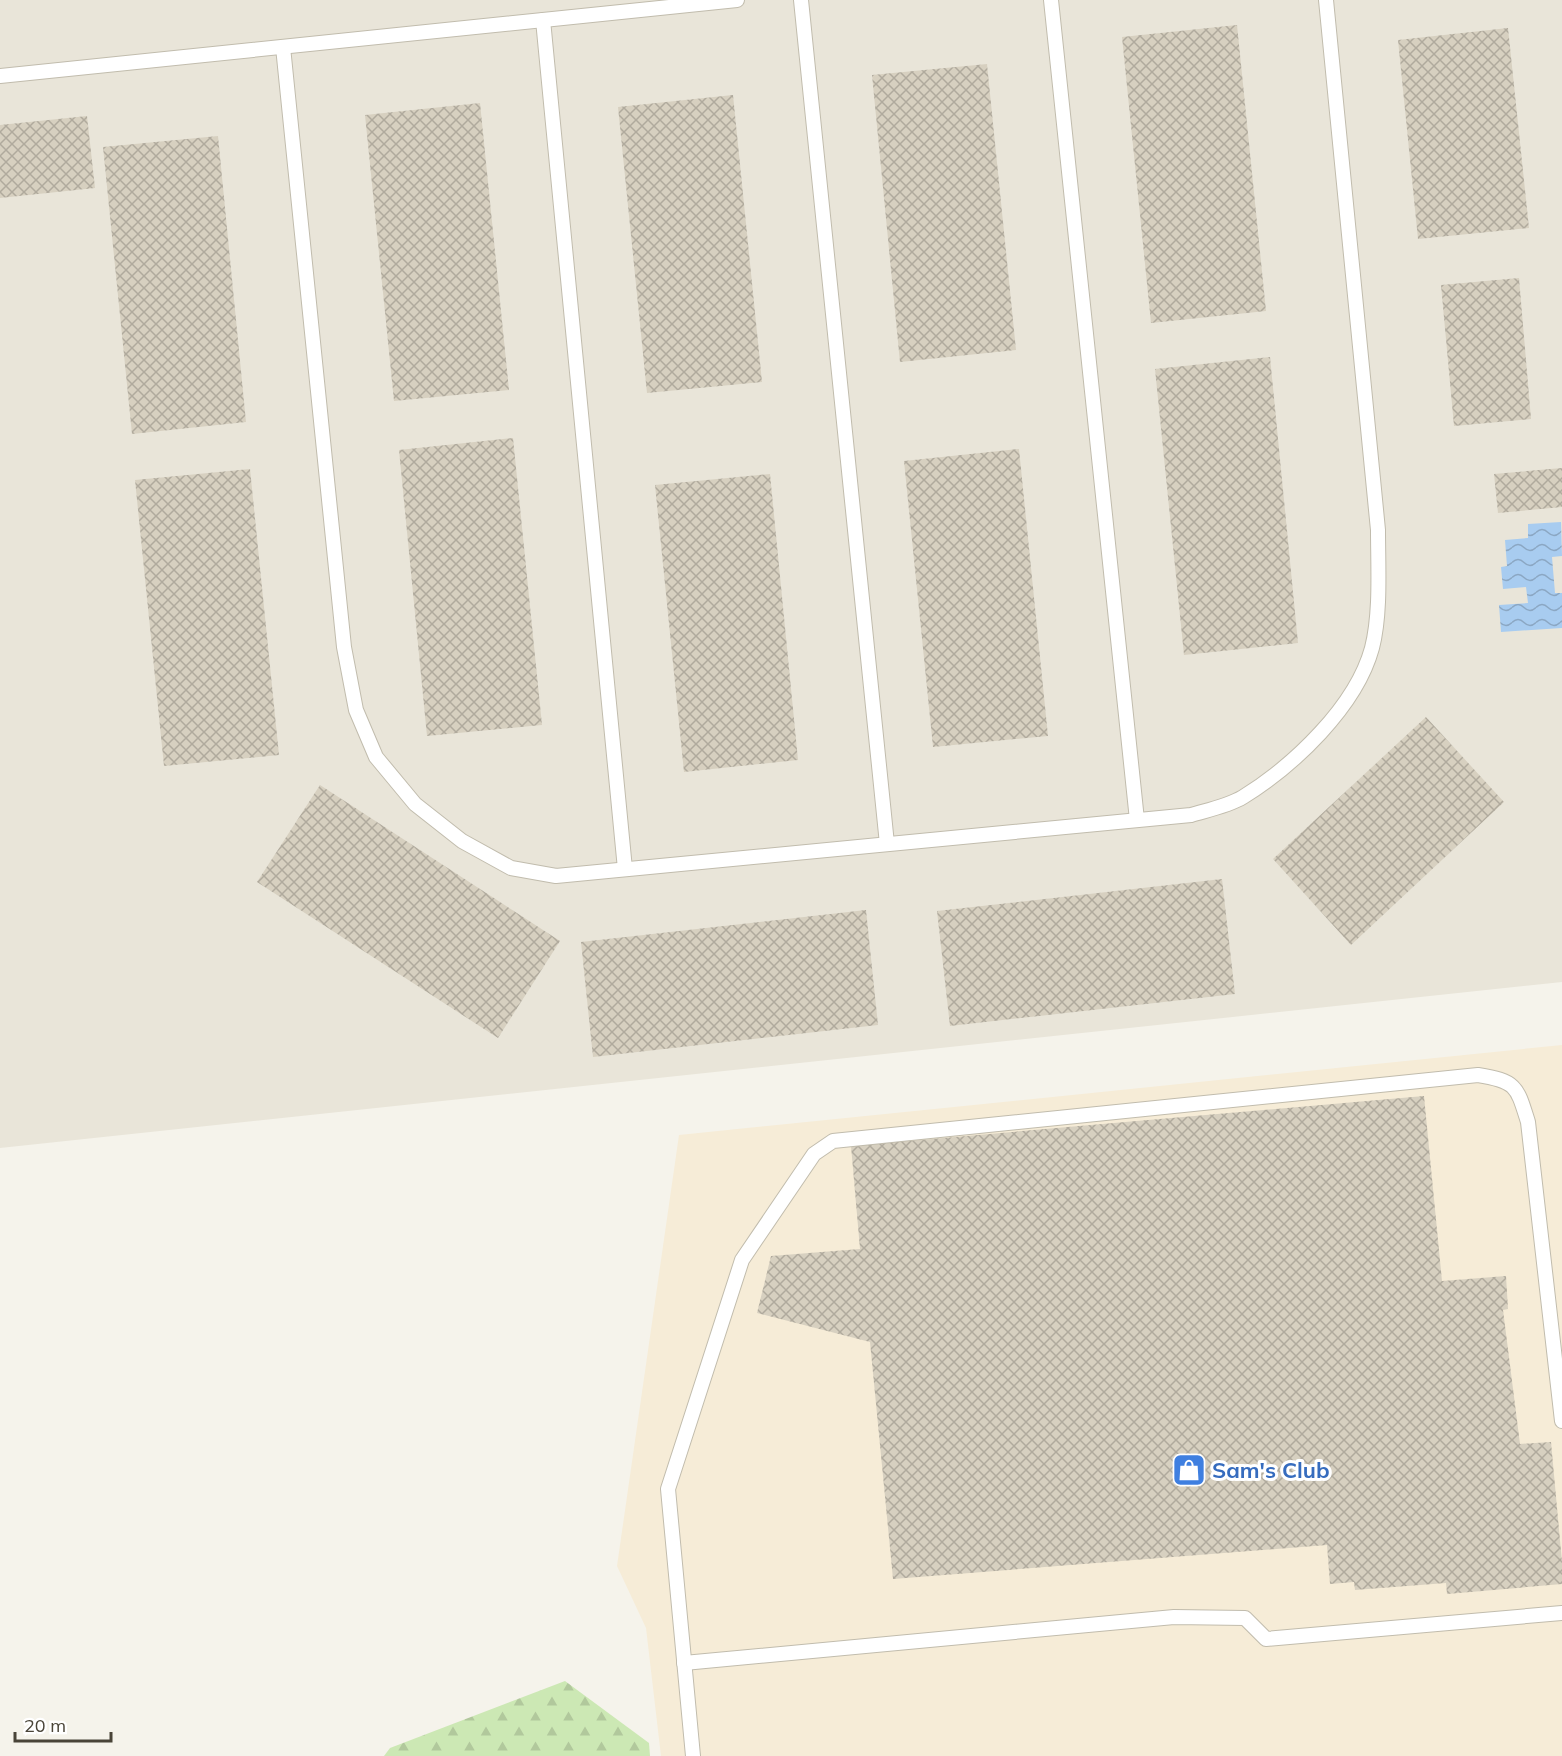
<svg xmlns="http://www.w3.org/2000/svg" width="1562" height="1756" font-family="Mulish,sans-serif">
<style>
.residential{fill:#e9e5d9}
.commercial{fill:#f6ecd7}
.forest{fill:url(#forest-firs)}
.water{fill:url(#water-waves)}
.building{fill:url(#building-cross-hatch)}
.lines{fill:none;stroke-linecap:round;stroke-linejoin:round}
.service-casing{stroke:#c1bcad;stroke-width:16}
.service{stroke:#fff;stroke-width:14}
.labels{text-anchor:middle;stroke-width:6;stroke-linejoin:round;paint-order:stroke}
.shop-label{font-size:22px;font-weight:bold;fill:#366cbe;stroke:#fff;text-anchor:start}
</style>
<defs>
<pattern id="forest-firs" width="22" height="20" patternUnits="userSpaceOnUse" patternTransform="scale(1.5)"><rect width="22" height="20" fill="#cce8b4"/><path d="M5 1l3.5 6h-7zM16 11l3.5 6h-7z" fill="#b1c89c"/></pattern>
<pattern id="water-waves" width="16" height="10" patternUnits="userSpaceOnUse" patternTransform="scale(1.5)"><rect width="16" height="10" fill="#a8ccf0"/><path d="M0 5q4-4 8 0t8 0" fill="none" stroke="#8ba7c3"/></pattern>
<pattern id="building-cross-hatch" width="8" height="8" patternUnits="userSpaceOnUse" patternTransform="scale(1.5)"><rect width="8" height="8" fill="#d7d0c0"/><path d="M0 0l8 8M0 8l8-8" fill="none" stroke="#b0aa9d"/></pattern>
</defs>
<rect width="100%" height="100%" fill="#f5f3eb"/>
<polygon class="residential" points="0,0 1562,0 1562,982 0,1148"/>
<polygon class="commercial" points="1562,1045 1562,1756 661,1756 646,1628 617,1566 679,1135"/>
<polygon class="forest" points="565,1681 649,1743 650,1756 384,1756 390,1748"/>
<polygon class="water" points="1561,522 1562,556 1552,557 1555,593 1562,593 1562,628 1501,632 1499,605 1528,603 1526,587 1503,589 1501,567 1507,566 1505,540 1528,538 1528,524"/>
<g class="building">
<polygon points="1237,25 1266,311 1151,323 1122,37"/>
<polygon points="1508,28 1529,228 1418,239 1398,40"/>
<polygon points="987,64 1016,350 900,362 872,75"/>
<polygon points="733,95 762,382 647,393 618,107"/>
<polygon points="480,103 509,390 394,401 365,115"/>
<polygon points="87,116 95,188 0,198 0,125"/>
<polygon points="218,136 246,422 132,434 103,147"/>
<polygon points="1519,278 1531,419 1454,426 1441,285"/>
<polygon points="1270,357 1298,643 1184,655 1155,369"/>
<polygon points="513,438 542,725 427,736 399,450"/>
<polygon points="1019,449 1048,736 933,747 904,461"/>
<polygon points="1562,468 1562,507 1498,513 1494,474"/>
<polygon points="250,469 279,755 164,766 135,480"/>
<polygon points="770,474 798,760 684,772 655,485"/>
<polygon points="1426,717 1504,802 1351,945 1273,859"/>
<polygon points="320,785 560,941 498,1038 257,882"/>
<polygon points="1222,879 1235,994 950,1026 937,911"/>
<polygon points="866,910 878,1025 593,1057 581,942"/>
<polygon points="1424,1096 1442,1281 1506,1276 1508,1309 1503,1310 1520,1444 1551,1442 1562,1562 1562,1584 1447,1594 1446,1583 1355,1590 1354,1582 1330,1584 1327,1545 893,1579 870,1342 757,1313 771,1256 860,1249 851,1146"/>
</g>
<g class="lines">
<g class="service-casing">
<g id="service">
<polyline points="801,0 887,844"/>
<polyline points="1051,0 1137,820"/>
<polyline points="543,20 625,869"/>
<path d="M283,47L344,647L356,710L376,757L415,804L462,841L511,868L556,876L1191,815C1208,810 1228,806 1243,797C1293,766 1356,707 1372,648C1381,613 1378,567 1378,530L1326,0"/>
<polyline points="0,76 737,0"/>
<polyline points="684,1663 1174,1617 1245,1618 1266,1639 1562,1613"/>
<path d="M693,1756L668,1489L742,1260L814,1154L833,1141L1478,1075C1517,1081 1517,1087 1528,1122L1562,1421"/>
</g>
</g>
<use href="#service" class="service"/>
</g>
<defs>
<g id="shop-square" transform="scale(1.725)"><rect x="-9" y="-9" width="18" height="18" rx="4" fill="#3f7fe0" stroke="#fff"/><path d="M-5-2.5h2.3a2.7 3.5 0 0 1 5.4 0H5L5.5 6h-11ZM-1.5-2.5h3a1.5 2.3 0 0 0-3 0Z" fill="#fff"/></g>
</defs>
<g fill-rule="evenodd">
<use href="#shop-square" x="1189" y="1470"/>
</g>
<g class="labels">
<g class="shop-label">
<text x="1212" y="1478">Sam's Club</text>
</g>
</g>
<path d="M15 1732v9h96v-9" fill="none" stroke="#494438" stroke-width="3"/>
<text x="24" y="1732" font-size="18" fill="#494438" stroke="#ffffff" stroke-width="4.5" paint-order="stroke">20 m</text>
</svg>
